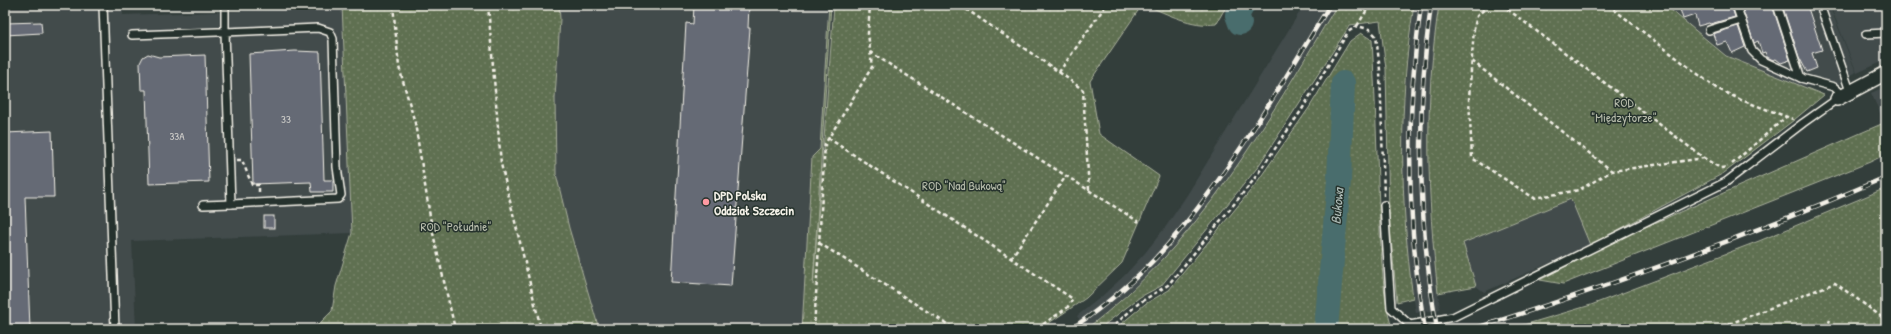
<svg xmlns="http://www.w3.org/2000/svg" width="1891" height="334" font-family="'Patrick Hand',sans-serif">
<style>
.built{fill:#424b4c}
.grass{fill:url(#grass-dots);stroke:#aab09c}
.lines{fill:none;stroke-linecap:round;stroke-linejoin:round}
.river{stroke:#486d6d;stroke-width:24}
.building{fill:#656a74;stroke:#f4f1e8}
.lane-casing{stroke:#f4f1e8;stroke-width:10}
.street-casing{stroke:#f4f1e8;stroke-width:16}
.path{stroke:#f4f1e8;stroke-width:2.5;stroke-dasharray:4 3;stroke-linecap:butt}
.lane{stroke:#26332d;stroke-width:7}
.street{stroke:#26332d;stroke-width:13}
.rail-casing{stroke:#f4f1e8;stroke-width:4.5}
.rail{stroke:#26332d;stroke-width:3;stroke-dasharray:9;stroke-linecap:butt}
.poi-dot{fill:#ff9aa2;stroke:#26332d;stroke-width:1.5}
.labels{text-anchor:middle;stroke-width:3;stroke-linejoin:round;paint-order:stroke}
.number-label{font-size:11px;fill:#d0cfcb}
.park-label{font-size:13px;fill:#b8bdac;stroke:#26332d}
.poi-label{font-size:13px;font-weight:bold;fill:#f4f1e8;stroke:#26332d;text-anchor:start}
.water-label{font-size:14px;font-style:italic;fill:#afbcb7;stroke:#26332d}
</style>
<defs>
<pattern id="grass-dots" width="8" height="8" patternUnits="userSpaceOnUse"><rect width="8" height="8" fill="#5f7051"/><path d="M2 2h.1M6 6h.1" fill="none" stroke="#77856a" stroke-width="1.8" stroke-linecap="round"/></pattern>
</defs>
<rect width="100%" height="100%" fill="#333e3b"/>
<filter id="ink" filterUnits="userSpaceOnUse"><feTurbulence type="fractalNoise" baseFrequency=".025" numOctaves="2"/><feDisplacementMap in="SourceGraphic" scale="8" xChannelSelector="R" yChannelSelector="G"/><feConvolveMatrix kernelMatrix="1 2 1 2 8 2 1 2 1" color-interpolation-filters="sRGB"/></filter>
<g filter="url(#ink)">
<g class="built">
<polygon points="5,5 122,5 123,15 342,8 352,233 132,241 136,329 5,329"/>
<polygon points="559,5 829,5 820,149 812,157 802,329 599,329 569,228 556,174 555,98 560,19"/>
<polygon points="1304,5 1337,5 1233,174 1196,223 1154,270 1109,310 1086,329 1077,316 1101,297 1124,276 1145,253 1167,225 1187,195"/>
<polygon points="1414,5 1439,5 1428,134 1428,171 1429,210 1440,309 1416,313 1406,242 1403,170 1404,102"/>
<polygon points="1665,5 1829,5 1856,72 1834,87 1798,86 1726,56"/>
<polygon points="1830,5 1886,5 1886,60 1857,73"/>
<polygon points="1886,86 1886,115 1882,117 1871,93"/>
<polygon points="1571,199 1590,245 1484,292 1476,286 1463,243"/>
</g>
<g class="grass">
<polygon points="342,5 559,5 560,19 555,98 556,174 569,228 599,329 314,329 332,311 336,286 352,233"/>
<polygon points="829,5 831,5 813,285 834,5 1142,5 1090,81 1099,134 1159,176 1122,263 1086,298 1040,329 802,329 812,157 820,149"/>
<path d="M1145,5H1227L1216,24C1191,27 1168,14 1145,5Z"/>
<path d="M1337,5H1414C1398,102 1400,201 1413,298L1397,302L1389,216L1386,69L1380,21L1350,25L1257,168L1161,286L1140,297L1099,329H1086C1200,243 1265,125 1337,5Z"/>
<path d="M1439,5H1665L1726,56L1824,95L1794,120L1724,173L1590,245L1571,199L1463,243L1476,286L1438,293C1427,195 1424,103 1439,5Z"/>
<path d="M1361,33L1372,40C1376,104 1377,168 1380,232C1382,265 1383,297 1392,329H1115L1145,304L1169,290L1255,185L1309,108L1350,41Z"/>
<polygon points="1886,122 1886,154 1870,162 1563,284 1540,280 1618,239"/>
<polygon points="1886,188 1886,329 1510,329 1591,305 1759,241"/>
</g>
<g class="lines">
<g class="river">
<polyline points="1240,23 1237,15 1243,5"/>
<polyline points="1326,329 1339,180 1343,83"/>
</g>
</g>
<g class="building">
<polygon points="694,5 749,6 748,28 750,28 731,286 671,282 686,23 693,24"/>
<polygon points="1691,5 1731,5 1735,17 1710,24 1709,23 1698,26 1695,15 1683,19 1680,9"/>
<polygon points="1741,5 1772,5 1790,60 1781,63 1776,59 1773,60 1767,57 1765,52 1762,53 1758,41 1754,43"/>
<polygon points="1782,5 1807,5 1822,50 1812,53 1817,68 1807,72 1799,57"/>
<polygon points="41,22 42,33 5,35 5,23"/>
<polygon points="1738,26 1745,47 1732,53 1727,42 1717,45 1713,34"/>
<polygon points="295,51 320,52 324,180 333,180 333,192 312,192 311,182 253,184 249,54"/>
<polygon points="148,54 159,57 205,55 209,182 149,184 146,90 141,90 140,63 143,57"/>
<polygon points="52,131 54,197 25,197 30,329 5,329 5,133"/>
<rect x="264" y="216" width="10" height="12"/>
</g>
<g class="lines">
<g class="lane-casing">
<g id="lane">
<polyline points="103,5 115,329"/>
<polyline points="1736,5 1752,51 1761,60 1801,78 1777,5"/>
<polyline points="1820,5 1850,91"/>
<polyline points="1709,30 1741,20"/>
<polyline points="1866,34 1886,33"/>
<polyline points="132,35 217,32 225,32 318,28 330,32 333,39 337,167 341,195 338,199 231,204 225,32 225,5"/>
<polyline points="1801,78 1834,87 1843,95"/>
<polyline points="203,205 231,204"/>
<polyline points="1384,205 1391,308 1410,325 1453,317 1726,182 1803,123 1837,99"/>
</g>
</g>
<g class="street-casing">
<polyline id="street" points="1837,99 1886,73"/>
</g>
<g class="path">
<polyline points="393,5 399,67 415,123 432,229 455,329"/>
<polyline points="488,5 501,164 541,329"/>
<polyline points="960,5 1059,72 1106,5"/>
<polyline points="1489,5 1477,16 1474,28 1469,99 1472,158 1534,198 1579,190 1612,171 1704,158"/>
<polyline points="1502,5 1704,158 1720,168 1728,167"/>
<polyline points="1608,5 1716,88 1741,100 1793,119"/>
<polyline points="1357,26 1370,5"/>
<polyline points="870,52 1139,222"/>
<polyline points="1472,61 1612,171"/>
<polyline points="1059,72 1083,90 1089,190"/>
<polyline points="828,138 1073,299 1067,308 1036,329"/>
<polyline points="237,160 242,160 252,185 259,185 259,195"/>
<polyline points="1732,164 1786,117"/>
<polyline points="819,243 955,329"/>
<polyline points="1011,258 1066,176"/>
<polyline points="814,329 825,144 872,67 868,33 870,5"/>
<polyline points="1110,329 1139,303 1168,285 1252,182 1301,111 1348,32 1357,26 1369,29 1376,36 1380,70 1384,196"/>
<polyline points="1383,329 1398,327"/>
<polyline points="1716,329 1835,283 1886,320"/>
<polyline points="1826,329 1830,320"/>
</g>
<use href="#lane" class="lane"/>
<use href="#street" class="street"/>
<g class="rail-casing">
<g id="rail">
<path d="M1421,5C1406,113 1406,222 1425,329"/>
<path d="M1431,5C1416,112 1418,222 1437,329"/>
<path d="M1071,329C1112,301 1150,268 1181,229C1238,160 1283,81 1330,5"/>
<path d="M1473,329C1614,285 1751,235 1886,177"/>
</g>
</g>
<use href="#rail" class="rail"/>
</g>
</g>
<circle class="poi-dot" cx="706" cy="202" r="4"/>
<g class="labels">
<g class="number-label">
<text x="286" y="123">33</text>
<text x="177" y="140">33A</text>
</g>
<g class="park-label">
<text x="1624" y="107">ROD<tspan x="1624" dy="15">"Międzytorze"</tspan></text>
<text x="964" y="190">ROD "Nad Bukową"</text>
<text x="456" y="231">ROD "Południe"</text>
</g>
<g class="poi-label">
<text x="714" y="200">DPD Polska<tspan x="714" dy="15">Oddział Szczecin</tspan></text>
</g>
<g class="water-label">
<text transform="translate(1337 206) rotate(-85)" y="5">Bukowa</text>
</g>
</g>
<rect width="1891" height="334" fill="none" stroke="#26332d" stroke-width="20"/>
<rect x="10" y="10" width="1871" height="314" fill="none" stroke="#f4f1e8" stroke-width="1.5" filter="url(#ink)"/>
</svg>
